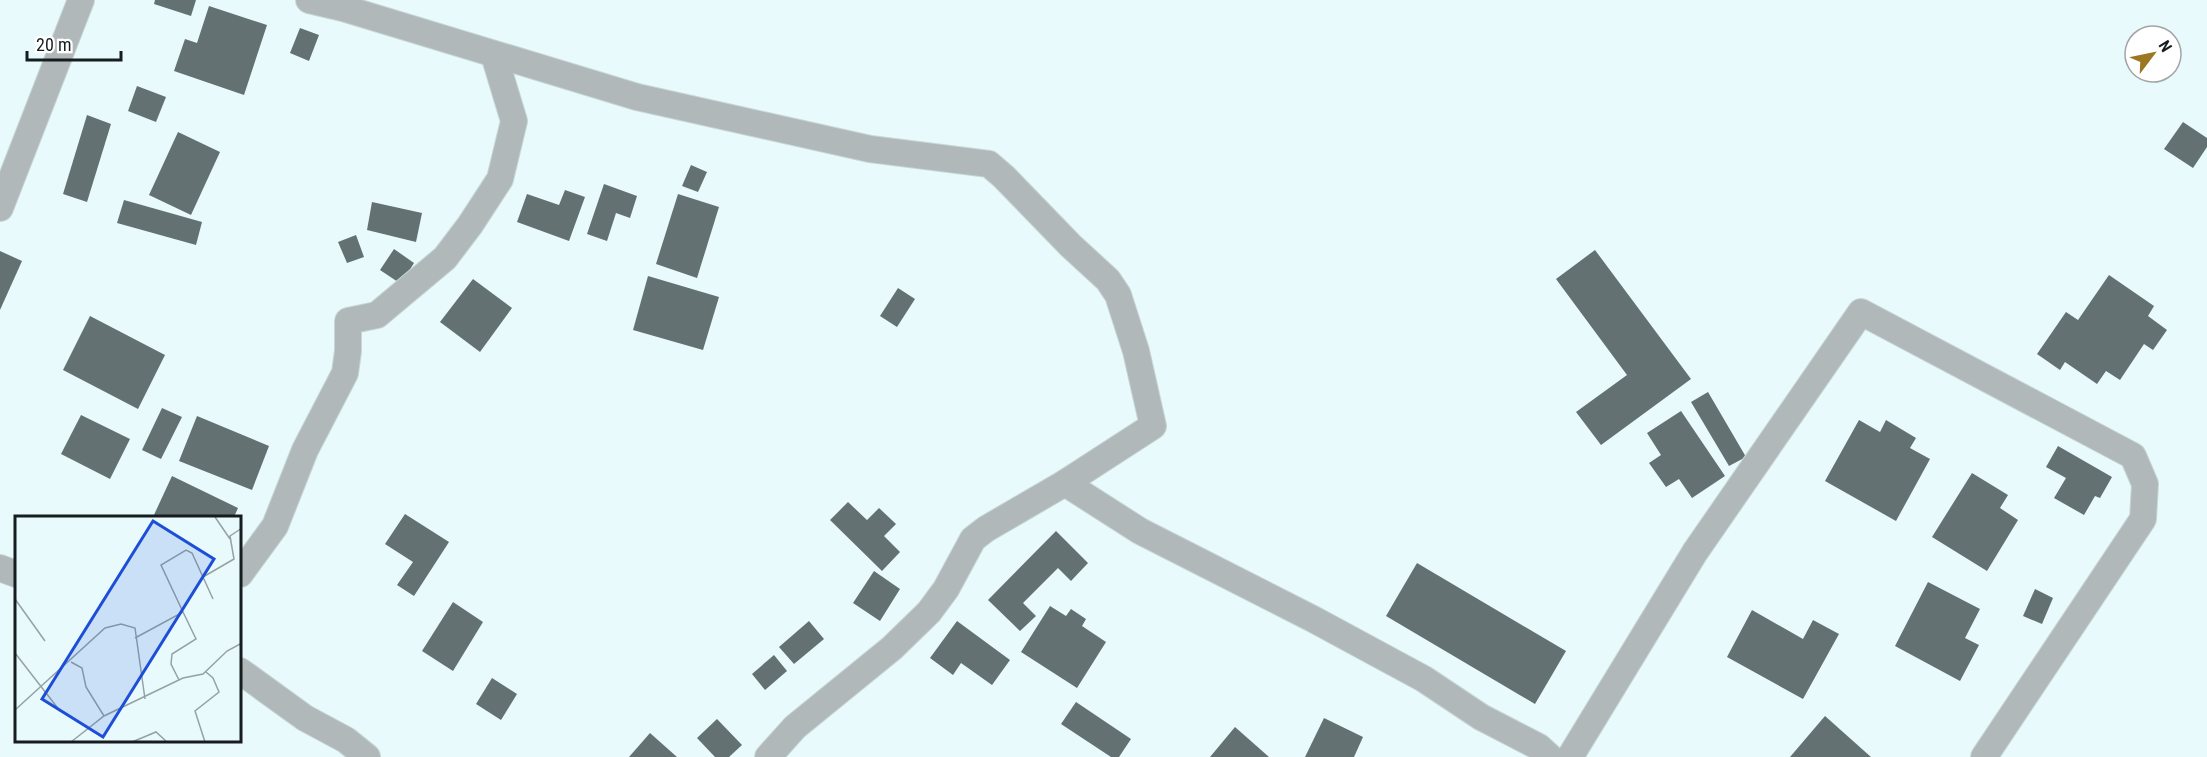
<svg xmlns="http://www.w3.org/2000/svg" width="2207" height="757" font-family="'Roboto Condensed',sans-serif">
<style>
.building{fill:#637173}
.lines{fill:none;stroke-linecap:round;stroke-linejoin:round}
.street-casing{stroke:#c7d7d8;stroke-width:28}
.street{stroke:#b1b8b9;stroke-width:26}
.inset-road{fill:none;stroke:#95a2a3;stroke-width:1.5}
.view{fill:#1d4ed8;fill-opacity:0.15;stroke:#1d4ed8;stroke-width:3}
.inset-edge{fill:none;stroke:#171d1e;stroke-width:3}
</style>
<rect width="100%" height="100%" fill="#e9fafc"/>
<g class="building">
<polygon points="155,0 196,0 191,16 154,4"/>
<polygon points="209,6 267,25 244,95 174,71 185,39 197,43"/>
<polygon points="300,28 319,35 309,61 290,53"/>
<polygon points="137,86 166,97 156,122 128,111"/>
<polygon points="87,115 111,124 87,202 63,194"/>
<polygon points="2183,122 2207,138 2207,147 2193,168 2164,149"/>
<polygon points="178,132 220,152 191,215 149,195"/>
<polygon points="691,165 707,172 698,192 682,186"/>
<polygon points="604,184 637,196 630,218 616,213 607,241 587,234"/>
<polygon points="565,190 585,197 569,241 517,222 527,194 559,205"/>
<polygon points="678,194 719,207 697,278 656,264"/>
<polygon points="124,200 202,222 196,245 117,223"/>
<polygon points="372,202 422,213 416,242 367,230"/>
<polygon points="356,235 364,257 347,263 338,242"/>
<polygon points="394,249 414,263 401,284 380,270"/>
<polygon points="1595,250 1691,379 1601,445 1576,412 1627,375 1556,279"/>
<polygon points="0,251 22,261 0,310"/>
<polygon points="2109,275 2154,306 2148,316 2167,330 2153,350 2144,344 2120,380 2106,371 2097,384 2065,362 2060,370 2037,354 2066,312 2078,320"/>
<polygon points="648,276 719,297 703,350 633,330"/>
<polygon points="473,279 512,308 480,352 440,322"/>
<polygon points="898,288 915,299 897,327 880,316"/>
<polygon points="90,316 165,355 138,409 63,370"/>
<polygon points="1708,392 1746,457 1729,466 1691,402"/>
<polygon points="162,408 182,417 161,459 142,450"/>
<polygon points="1681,411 1725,476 1692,498 1679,479 1666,487 1649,463 1661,455 1647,433"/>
<polygon points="81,415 130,439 110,479 61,454"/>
<polygon points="197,416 269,446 252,490 179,461"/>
<polygon points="1859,420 1880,432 1886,420 1916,438 1910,448 1930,459 1896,521 1825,481"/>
<polygon points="2058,446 2112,477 2100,498 2095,496 2084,515 2054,498 2066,478 2046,467"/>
<polygon points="1972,473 2008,495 2000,508 2018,520 1987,571 1932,537"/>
<polygon points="172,476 238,508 234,517 153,517"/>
<polygon points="848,502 867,520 879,508 896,524 884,536 900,552 882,571 830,520"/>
<polygon points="405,514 449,542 414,596 397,585 413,562 385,544"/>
<polygon points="1056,531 1088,563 1071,581 1058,568 1023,603 1036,616 1020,631 988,600"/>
<polygon points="1417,563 1566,651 1535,704 1386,616"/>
<polygon points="874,571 900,589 880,621 853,603"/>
<polygon points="1928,582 1980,609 1965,638 1979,645 1960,681 1895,646"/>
<polygon points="2035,589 2053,598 2042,624 2023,616"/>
<polygon points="453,602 483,622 453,671 422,651"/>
<polygon points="1050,606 1066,616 1071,609 1086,619 1082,626 1106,642 1077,688 1021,652"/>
<polygon points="1752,610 1803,639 1813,620 1839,634 1803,699 1727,657"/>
<polygon points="809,621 824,639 794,664 779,647"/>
<polygon points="957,621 1010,660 992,685 961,663 953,675 930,658"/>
<polygon points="774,655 787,671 765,690 752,674"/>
<polygon points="492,678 517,694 501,720 476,704"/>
<polygon points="1076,702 1131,739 1119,757 1111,757 1061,724"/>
<polygon points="1825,716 1871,757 1790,757"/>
<polygon points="1324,718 1363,737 1354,757 1305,757"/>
<polygon points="717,719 742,745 729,757 715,757 697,738"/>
<polygon points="1235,727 1269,757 1210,757"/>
<polygon points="650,733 677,757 629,757"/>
</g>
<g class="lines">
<g class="street-casing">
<g id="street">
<polyline points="309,0 343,8 637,97 870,149 989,164 1004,177 1071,246 1108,280 1118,295 1136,351 1153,426 1065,483 986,529 973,539 946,589 929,612 892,648 795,727 768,757"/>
<polyline points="0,208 81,0"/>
<polyline points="1065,483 1140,531 1313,619 1424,679 1481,717 1539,747 1550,757"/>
<polyline points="0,568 16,574"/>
<polyline points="240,574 275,526 305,450 345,373 348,351 348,321 377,315 445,258 470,225 500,179 514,121 494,55"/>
<polyline points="240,671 305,718 346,740 367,757"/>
<polyline points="1570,757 1695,552 1861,312 2133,456 2145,484 2143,519 1984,757"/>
</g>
</g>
<use href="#street" class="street"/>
</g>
<g transform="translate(15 516)">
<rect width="226" height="226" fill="#e9fafc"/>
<path class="inset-road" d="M200,1L215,23M188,61L219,43L215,20L227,12M0,83L30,125M168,96L146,49L171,34L177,37L198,83M120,122L168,96L181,123L157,138L156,148L164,164M0,137L45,195M56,146L67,152L71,171L89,200M0,194L90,112L106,108L120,112L130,183M56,226L89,200L168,162L188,158L212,135L227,127M117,226L141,216L152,226M190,226L180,195L204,176L198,162L191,156"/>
<path class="view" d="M138,5L199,43L88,221L27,183Z"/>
<rect width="226" height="226" class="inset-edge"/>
</g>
<g transform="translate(2153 54) rotate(58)"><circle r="28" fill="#ffffff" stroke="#a2a5a5" stroke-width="1.5"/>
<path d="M0-4.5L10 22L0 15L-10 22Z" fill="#9c7622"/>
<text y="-9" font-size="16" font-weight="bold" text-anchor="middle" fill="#171d1e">N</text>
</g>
<path d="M27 51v9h94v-9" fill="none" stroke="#171d1e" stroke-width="3"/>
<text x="36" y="51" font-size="18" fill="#171d1e" stroke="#ffffff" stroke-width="4.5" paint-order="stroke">20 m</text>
</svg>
